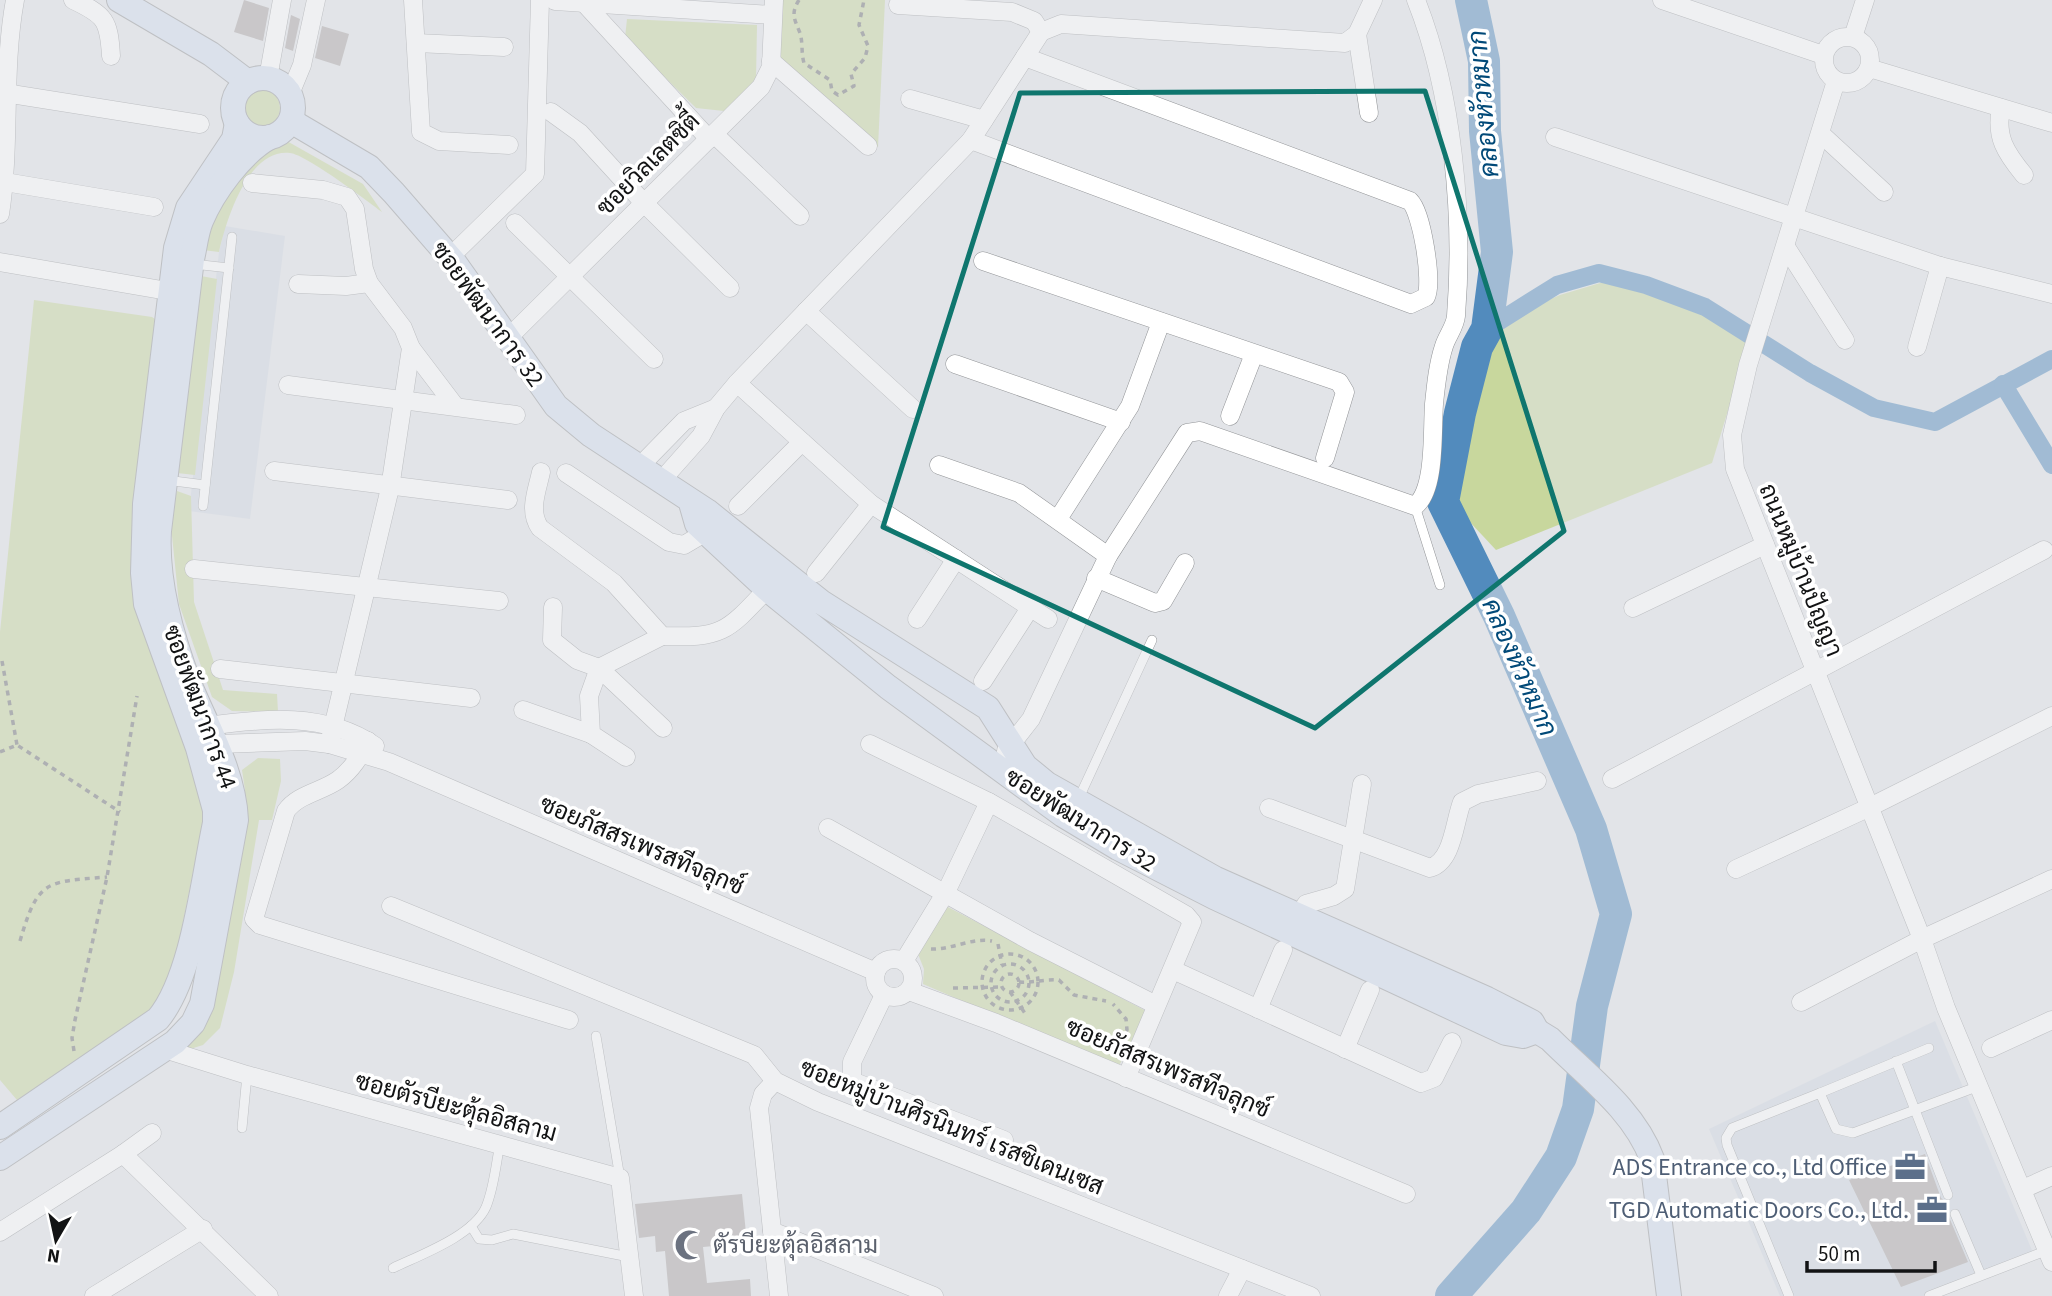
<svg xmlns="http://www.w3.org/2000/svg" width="2052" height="1296" font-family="'Source Sans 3',Sarabun,sans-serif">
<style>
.built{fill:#d1d8e2}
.green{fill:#c8d79d}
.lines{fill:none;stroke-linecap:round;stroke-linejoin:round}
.canal{stroke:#528bbd;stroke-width:18}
.river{stroke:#528bbd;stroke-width:32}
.building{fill:#aaa5a4}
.lane-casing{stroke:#939598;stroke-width:10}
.street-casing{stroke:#939598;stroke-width:19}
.secondary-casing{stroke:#939598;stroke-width:26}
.path{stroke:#707173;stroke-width:3.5;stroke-dasharray:5 5;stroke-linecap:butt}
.lane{stroke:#fff;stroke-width:9}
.street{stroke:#fff;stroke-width:18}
.secondary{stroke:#d2def0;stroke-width:24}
.marked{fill:none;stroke:#0f766e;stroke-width:5;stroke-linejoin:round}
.labels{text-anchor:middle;stroke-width:7;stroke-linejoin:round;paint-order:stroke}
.street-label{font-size:24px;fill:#121314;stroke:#fff}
.service-label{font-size:24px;fill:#4e5e75;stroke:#fff;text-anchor:end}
.worship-label{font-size:24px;fill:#5b616d;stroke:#fff;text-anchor:start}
.water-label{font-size:26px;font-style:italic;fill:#014978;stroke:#fff}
</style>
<rect width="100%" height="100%" fill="#e2e4e8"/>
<g class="built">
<polygon points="225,226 285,236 250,519 189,511 219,252"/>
<polygon points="1935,1021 2034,1255 1925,1296 1780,1296 1709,1129"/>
</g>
<g class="green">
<polygon points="777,0 885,0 878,147 776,58"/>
<polygon points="627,19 757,25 756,80 724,111 696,108 625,38"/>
<circle cx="261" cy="108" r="19"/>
<path d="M285,140L363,184L382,212C366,200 307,155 290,153C248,148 226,221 219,252L203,250L205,236L252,146Z"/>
<polygon points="201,276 217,279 195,475 177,473"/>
<polygon points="1617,278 1751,335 1712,463 1496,550 1454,505 1460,413 1495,323 1560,295"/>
<polygon points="34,300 152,317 159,322 136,576 190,746 204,817 171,982 156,1007 17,1100 0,1080 0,632"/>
<polygon points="177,491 191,496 194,602 223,690 277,694 278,712 232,711 212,697 179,604 170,516"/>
<polygon points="258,758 280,759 281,781 272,820 259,820 234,972 220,1028 203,1045 187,1050 179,1047 243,826 245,790 242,770"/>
<polygon points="946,906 1146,1011 1118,1068 923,984 924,969 918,954"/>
</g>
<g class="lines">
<g class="canal">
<polyline points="1487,329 1557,285 1599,273 1646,285 1705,307 1810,373 1874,408 1935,422 2052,359"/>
<polyline points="2003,384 2052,465"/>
</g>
<polyline class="river" points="1451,1296 1526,1211 1561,1157 1578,1109 1592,1006 1616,914 1591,829 1499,616 1443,502 1460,413 1477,347 1487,329 1497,252 1485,131 1484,61 1471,0"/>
</g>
<g class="building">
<polygon points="244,0 269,8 263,41 234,32"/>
<polygon points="291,15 300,19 293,51 285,48"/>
<polygon points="322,26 349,34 340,66 315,58"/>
<polygon points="1925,1154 1941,1198 1946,1202 1949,1217 1968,1262 1901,1287 1849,1180"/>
<polygon points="742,1194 747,1243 703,1247 707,1283 750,1279 751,1296 669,1296 665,1251 656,1252 655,1236 639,1238 635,1204"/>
</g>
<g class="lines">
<g class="lane-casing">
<g id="lane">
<polyline points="193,264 229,268"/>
<polyline points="166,480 205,485"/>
<polyline points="203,506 232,237"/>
<polyline points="1415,506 1440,585"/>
<polyline points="1078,800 1152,640"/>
<polyline points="596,1036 620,1178"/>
<polyline points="1896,1061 1948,1195"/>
<polyline points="1820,1093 1929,1048"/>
<polyline points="242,1128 247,1075"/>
<polyline points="1955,1214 1981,1275"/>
<polyline points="471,1226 479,1239 492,1240 513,1234 629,1257"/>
<path d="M393,1268C420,1255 473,1236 486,1207C494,1188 496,1164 500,1143"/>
<polyline points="1789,1296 1727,1145 1726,1138 1732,1128 1820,1093 1836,1129 1853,1133 1979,1086"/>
<polyline points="1929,1296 2048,1250"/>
</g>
</g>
<g class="street-casing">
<g id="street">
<path d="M73,0C105,15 109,20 111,56"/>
<polyline points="413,0 421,132 439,141 509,145"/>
<polyline points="1662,0 1823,55"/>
<polyline points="555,1 773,15"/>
<polyline points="585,4 709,139"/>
<polyline points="898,5 1012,12 1034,21 1041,32"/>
<polyline points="1357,34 1369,113"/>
<circle cx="1847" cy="60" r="23"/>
<polyline points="1853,37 1865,0"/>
<polyline points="416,43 504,47"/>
<polyline points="771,61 868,146"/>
<polyline points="1869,68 2052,123"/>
<polyline points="268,78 282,0"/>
<polyline points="1836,81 1748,365 1732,435 1735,469 1922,939 1946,1008 2052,1262"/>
<polyline points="5,93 200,124"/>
<polyline points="290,94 302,65 316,0"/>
<polyline points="910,99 984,120"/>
<path d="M2001,108C1995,137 2006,153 2024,175"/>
<polyline points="551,112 580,133 644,203 730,288"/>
<polyline points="714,134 800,216"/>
<polyline points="1821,134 1884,192"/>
<polyline points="1555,137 1940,266 2052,294"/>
<path d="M971,140L1411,304L1426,297C1433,282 1422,213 1410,201L1025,57"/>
<polyline points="5,182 154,207"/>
<polyline points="252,183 323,190 347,197 355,209 364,269 369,283 403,328 411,348 390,488 329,744"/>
<path d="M0,214C11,143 2,71 15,0"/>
<polyline points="515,223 654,359"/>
<polyline points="1786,247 1845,340"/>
<polyline points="450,257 535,174 540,0"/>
<polyline points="983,261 1339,382 1345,392 1325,458"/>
<polyline points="0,262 179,293"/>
<polyline points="298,284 346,286 369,283"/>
<polyline points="806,311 913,409"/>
<polyline points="507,339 761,87 771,67 774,0"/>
<polyline points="1917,347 1940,266"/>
<polyline points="411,348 455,406"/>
<polyline points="955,364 1121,422"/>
<polyline points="737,383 871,504 1048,619"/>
<polyline points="288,385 516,415"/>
<polyline points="1230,416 1254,354"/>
<polyline points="939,465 1019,493 1108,556"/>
<polyline points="640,466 684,421 716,408"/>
<polyline points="274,471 508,500"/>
<path d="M541,472C537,491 528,511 540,528L614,583L662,636C722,638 726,633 767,589"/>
<polyline points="566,473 669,542 684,545 706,532"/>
<polyline points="661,481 701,436 716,408 737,383 971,140 1041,32 1061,24 1345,43 1357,34 1373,0"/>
<polyline points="738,506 802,442"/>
<polyline points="1058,519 1130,406 1161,322"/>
<polyline points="194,569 499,601"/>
<polyline points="816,573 871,504"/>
<polyline points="1096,578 1155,603 1163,601 1185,563"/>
<polyline points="553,607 552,640 577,660 599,668 663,728"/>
<polyline points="1633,608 1765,545"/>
<polyline points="917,619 956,559"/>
<polyline points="220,669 471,698"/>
<polyline points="983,681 1030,608"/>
<polyline points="523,710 591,734"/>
<path d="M208,726C264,718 326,712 375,746"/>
<path d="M368,741C360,756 352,770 338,780C321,792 298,794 286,811L254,919L260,925L569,1020"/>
<polyline points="217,744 305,741 329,744 389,762 876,972"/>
<polyline points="870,744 989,802 1186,915 1192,922 1126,1078"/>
<path d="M1006,751L1031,719L1108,556L1187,433L1200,431L1415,506C1436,490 1432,430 1434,404C1436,384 1438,364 1444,346C1447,336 1455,327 1456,316C1464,216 1453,93 1416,0"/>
<polyline points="626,757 591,734 589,696 599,668 662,636"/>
<polyline points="1612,779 2044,550"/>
<path d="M1269,808L1430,868C1453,861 1454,823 1462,802L1478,794L1537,781"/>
<polyline points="828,828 1030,941 1156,1005"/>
<polyline points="1736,869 1870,807 2052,716"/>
<polyline points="391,906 754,1055 775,1081 818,1102 1311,1296"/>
<polyline points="1299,917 1306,904 1334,896 1345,889 1362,784"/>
<circle cx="894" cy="978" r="19"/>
<polyline points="904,961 946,892 989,802"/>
<polyline points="1173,970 1421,1083 1434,1078 1452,1042"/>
<polyline points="909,991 996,1023 1406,1194"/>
<polyline points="884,995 852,1062 852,1081 1004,1140"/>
<polyline points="1801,1002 1922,939 2052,879"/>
<polyline points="1258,1009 1283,950"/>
<polyline points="1991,1048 2052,1020"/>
<polyline points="164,1049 247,1075 620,1178 634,1296"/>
<polyline points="1345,1049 1370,990"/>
<polyline points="775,1081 763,1094 759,1108 779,1296"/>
<polyline points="123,1154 152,1133"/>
<polyline points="2023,1189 2052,1176"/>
<polyline points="772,1231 934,1296"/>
<polyline points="0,1232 123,1154 269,1296"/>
<polyline points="94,1296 203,1229"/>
<polyline points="1228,1296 1242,1269"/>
</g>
</g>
<g class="secondary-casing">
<g id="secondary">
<polyline points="119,0 211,54 248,82"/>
<circle cx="263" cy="108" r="30"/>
<polyline points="291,121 369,167 394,193 454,262 556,406 591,435 707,511 821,602 988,708 1025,766 1047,784 1216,879 1487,999 1532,1022 1537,1031 1523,1036 1506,1033 1214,897 1118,848 1063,815 888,687 767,589 697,524 691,503"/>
<path d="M1537,1031L1550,1039C1587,1076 1634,1110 1652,1159L1669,1296"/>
<path d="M0,1127L158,1019C193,977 203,879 215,823V810L198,748L146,604L143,573L145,504L176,248L188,208L234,139L237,123"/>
<path d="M0,1158L175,1042L193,1023L202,1004L236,820C234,772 207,727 189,683C171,635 156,582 159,531L192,259C195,247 196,233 201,221C213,192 242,152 270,137"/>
</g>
</g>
<g class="path">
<path d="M799,0C790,14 795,20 800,33C803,42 801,53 804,63L830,80L832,91L838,95L854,86L851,74L865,58L868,46L859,25L864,0"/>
<polyline points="2,661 17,745"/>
<polyline points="0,752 17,745 120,812"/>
<path d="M20,941C38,879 46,882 107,877"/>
<polyline points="998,944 1002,965"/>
<path d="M931,949C951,950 973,937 992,941"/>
<circle cx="1010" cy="982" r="28"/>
<circle cx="1010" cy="983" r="19"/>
<circle cx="1010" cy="983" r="9"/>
<path d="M1019,982C1033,983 1044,979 1059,980L1074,995L1106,1001"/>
<polyline points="953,988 1003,987"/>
<polyline points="1010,992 1027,1016"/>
<polyline points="1102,1049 1127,1030 1126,1019 1113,1004"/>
<polyline points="74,1051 72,1038 75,1020 107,877 137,696"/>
</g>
<use href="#lane" class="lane"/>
<use href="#street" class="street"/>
<use href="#secondary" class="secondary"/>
</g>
<path d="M0 0H2052V1296H0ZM1425,91L1564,531L1315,728L883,527L1020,93Z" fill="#e2e4e8" fill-opacity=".55" fill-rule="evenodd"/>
<path class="marked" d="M1425,91L1564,531L1315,728L883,527L1020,93Z"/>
<defs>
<g id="office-bare" transform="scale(2.415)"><path d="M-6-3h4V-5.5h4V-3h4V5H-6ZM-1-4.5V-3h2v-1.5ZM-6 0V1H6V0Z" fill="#5c6f8a" stroke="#fff" stroke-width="2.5" paint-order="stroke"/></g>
<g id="mosque-bare" transform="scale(2.415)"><path d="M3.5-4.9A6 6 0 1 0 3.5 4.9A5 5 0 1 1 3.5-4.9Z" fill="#6b7280" stroke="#fff" stroke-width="2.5" paint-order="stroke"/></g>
</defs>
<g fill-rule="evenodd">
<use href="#office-bare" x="1910" y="1167"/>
<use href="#office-bare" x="1932" y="1210"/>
<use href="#mosque-bare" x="690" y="1245"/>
</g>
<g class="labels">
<g class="street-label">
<text transform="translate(648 164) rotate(-45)" y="8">ซอยวิลเลตซิตี้</text>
<text transform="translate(488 314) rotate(54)" y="8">ซอยพัฒนาการ 32</text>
<text transform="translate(1801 570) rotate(68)" y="8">ถนนหมู่บ้านปัญญา</text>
<text transform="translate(200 707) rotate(70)" y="8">ซอยพัฒนาการ 44</text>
<text transform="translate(1081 820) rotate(32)" y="8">ซอยพัฒนาการ 32</text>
<text transform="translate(642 845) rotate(23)" y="8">ซอยภัสสรเพรสทีจลุกซ์</text>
<text transform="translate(1168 1068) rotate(23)" y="8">ซอยภัสสรเพรสทีจลุกซ์</text>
<text transform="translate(456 1107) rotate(15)" y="8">ซอยตัรบียะตุ้ลอิสลาม</text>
<text transform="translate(952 1127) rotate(22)" y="8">ซอยหมู่บ้านศิรนินทร์ เรสซิเดนเซส</text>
</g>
<g class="service-label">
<text x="1887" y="1175">ADS Entrance co., Ltd Office</text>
<text x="1909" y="1218">TGD Automatic Doors Co., Ltd.</text>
</g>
<g class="worship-label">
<text x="713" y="1253">ตัรบียะตุ้ลอิสลาม</text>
</g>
<g class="water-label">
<text transform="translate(1483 104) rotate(-95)" y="9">คลองหัวหมาก</text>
<text transform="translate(1520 667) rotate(66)" y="9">คลองหัวหมาก</text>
</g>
</g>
<g transform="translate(56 1240) rotate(189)" stroke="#ffffff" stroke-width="5" paint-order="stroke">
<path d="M0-5L12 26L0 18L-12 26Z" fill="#121314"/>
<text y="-10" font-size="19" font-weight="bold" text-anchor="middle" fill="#121314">N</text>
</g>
<path d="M1807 1261v10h128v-10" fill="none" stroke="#121314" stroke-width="3.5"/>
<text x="1818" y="1261" font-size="21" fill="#121314" stroke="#ffffff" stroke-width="5" paint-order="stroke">50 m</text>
</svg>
